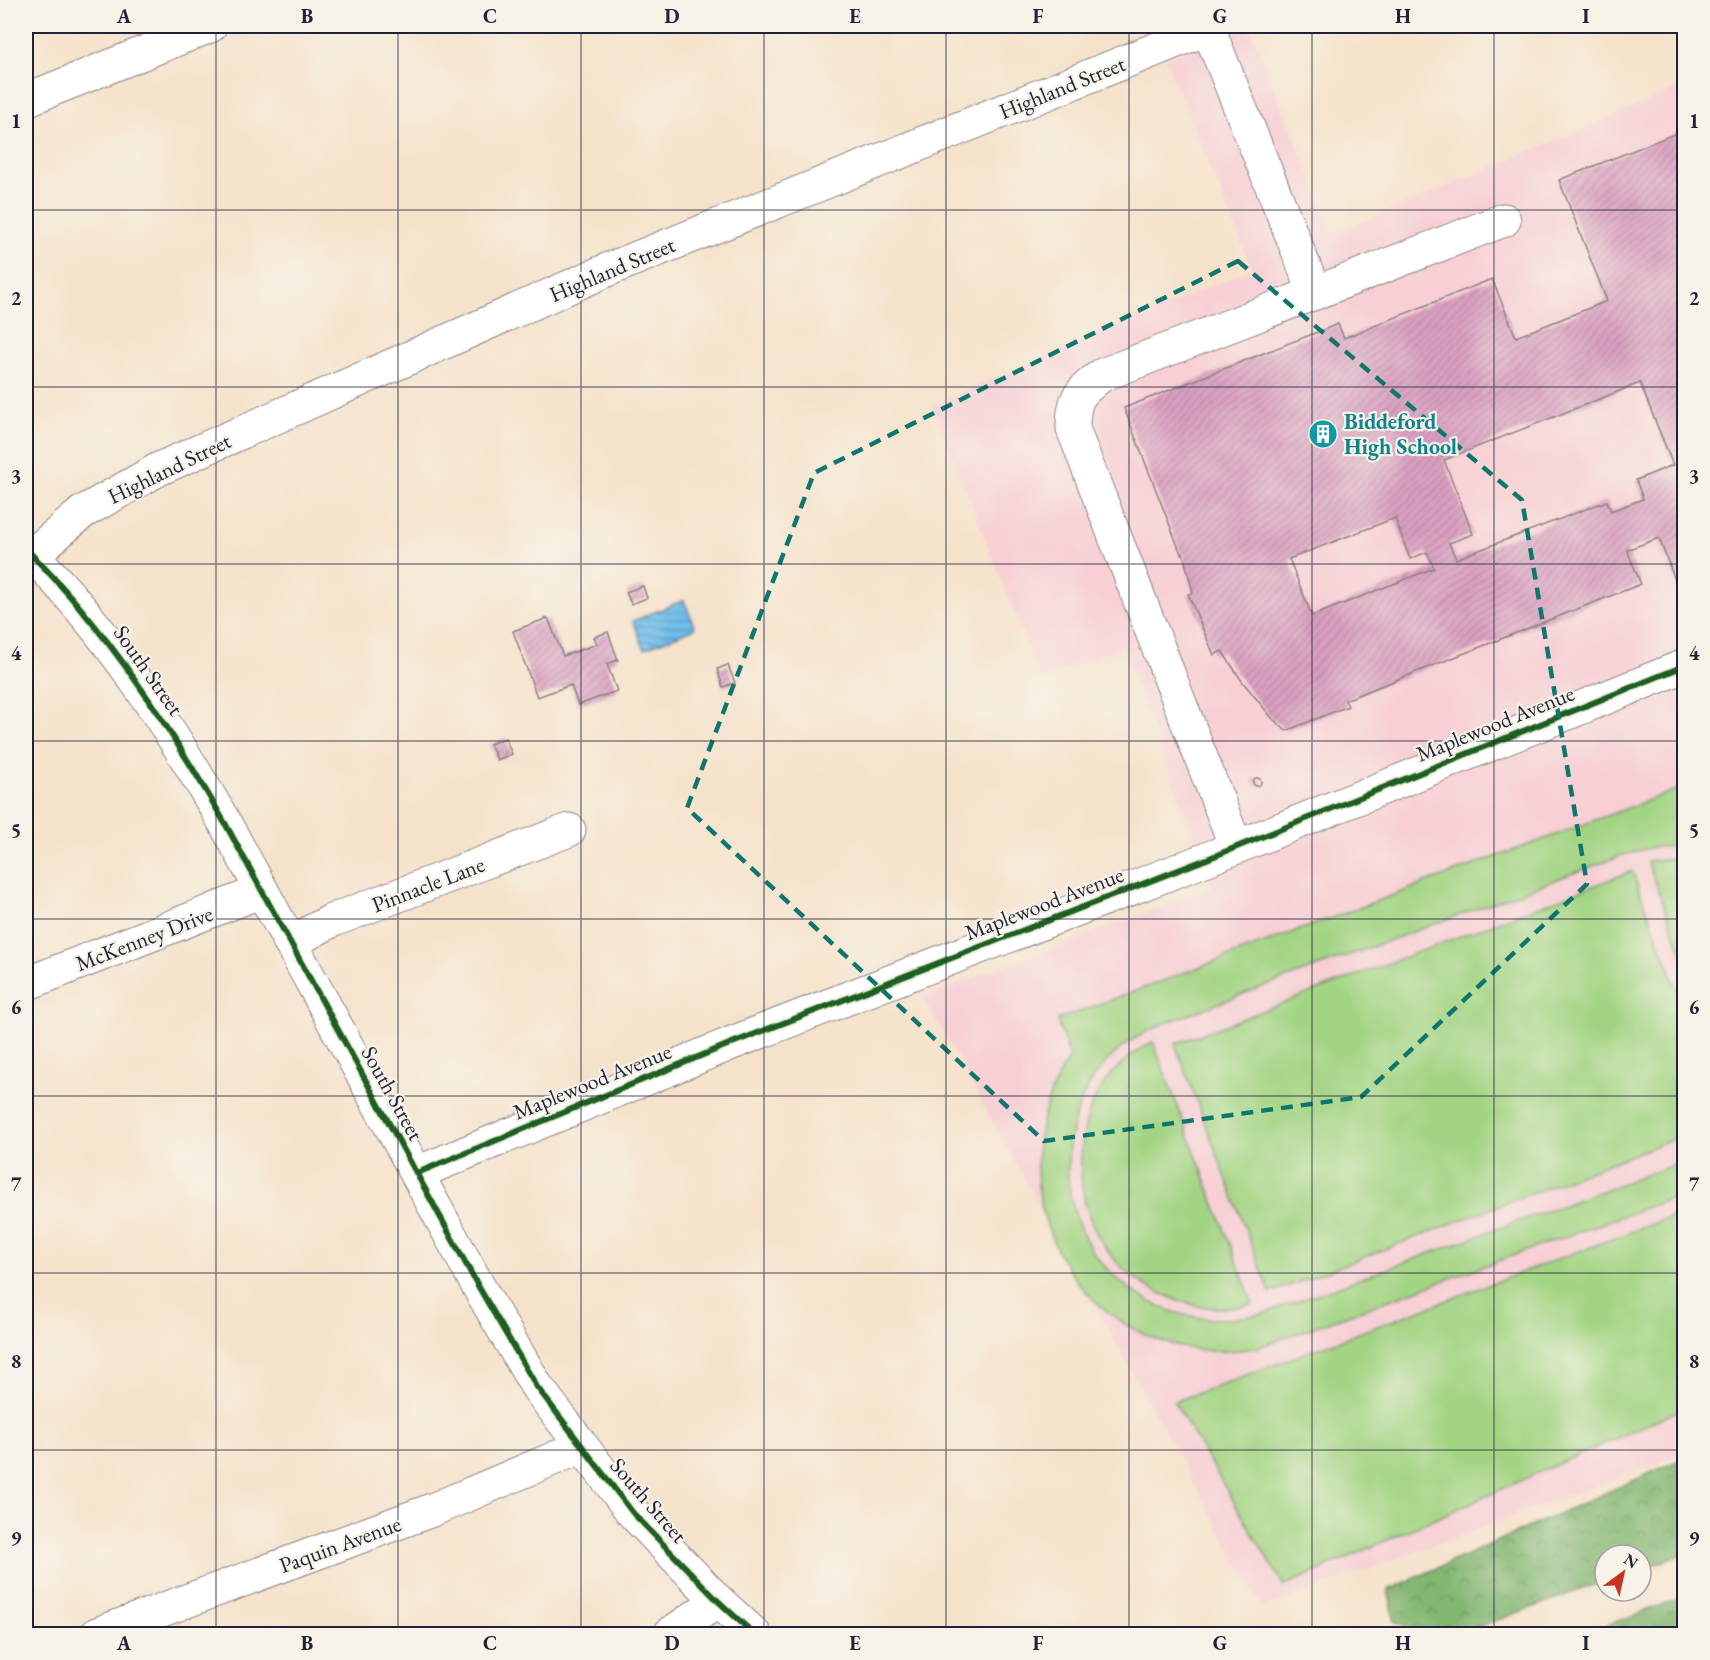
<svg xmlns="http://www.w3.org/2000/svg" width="1710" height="1660" font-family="'EB Garamond',serif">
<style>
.built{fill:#f7cfd4}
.grass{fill:#a3d483;stroke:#627b5f;stroke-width:1.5}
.forest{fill:url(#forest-crowns);stroke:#526c56;stroke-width:1.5}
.water{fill:url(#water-rules);stroke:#497093;stroke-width:1.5}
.building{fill:url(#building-hatch);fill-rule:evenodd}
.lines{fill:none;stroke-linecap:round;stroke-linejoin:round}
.minor-casing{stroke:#8c8282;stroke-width:35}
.minor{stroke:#fff;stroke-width:33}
.cycleway-casing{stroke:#f7f3e8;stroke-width:10}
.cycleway{stroke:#1b5e20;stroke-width:6}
.marked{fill:none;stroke:#0f766e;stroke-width:4.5;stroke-dasharray:12 8;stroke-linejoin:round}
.grid{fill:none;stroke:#22223b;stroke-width:1.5;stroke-opacity:0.55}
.labels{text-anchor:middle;stroke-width:4.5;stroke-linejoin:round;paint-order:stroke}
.street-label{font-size:22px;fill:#22223b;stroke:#f7f3e8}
.culture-label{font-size:22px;font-weight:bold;fill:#0d838f;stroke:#f7f3e8;text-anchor:start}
.neatline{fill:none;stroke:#22223b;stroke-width:2}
.grid-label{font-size:20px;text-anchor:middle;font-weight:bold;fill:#22223b}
</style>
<defs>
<pattern id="forest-crowns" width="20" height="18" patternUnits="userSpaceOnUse" patternTransform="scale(1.5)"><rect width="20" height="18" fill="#82b671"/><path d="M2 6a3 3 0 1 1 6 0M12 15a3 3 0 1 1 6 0" fill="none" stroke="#6a945e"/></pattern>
<pattern id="water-rules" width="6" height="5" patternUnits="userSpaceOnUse" patternTransform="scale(1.5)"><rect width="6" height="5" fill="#70beeb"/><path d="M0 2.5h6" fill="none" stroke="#5c9ac0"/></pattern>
<pattern id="building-hatch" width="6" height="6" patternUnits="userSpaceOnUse" patternTransform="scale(1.5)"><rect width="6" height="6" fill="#dba0c1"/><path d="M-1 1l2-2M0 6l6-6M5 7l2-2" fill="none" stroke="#b1829e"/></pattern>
</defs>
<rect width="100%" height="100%" fill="#f7f3e8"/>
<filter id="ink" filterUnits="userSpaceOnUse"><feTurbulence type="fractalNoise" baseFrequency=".0167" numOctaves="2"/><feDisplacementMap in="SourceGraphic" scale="12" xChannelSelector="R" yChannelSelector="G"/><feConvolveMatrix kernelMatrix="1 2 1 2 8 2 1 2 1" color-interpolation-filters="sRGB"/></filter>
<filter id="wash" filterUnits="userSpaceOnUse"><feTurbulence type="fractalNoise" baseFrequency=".008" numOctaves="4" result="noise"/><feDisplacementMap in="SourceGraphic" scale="24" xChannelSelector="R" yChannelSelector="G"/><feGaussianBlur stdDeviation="1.35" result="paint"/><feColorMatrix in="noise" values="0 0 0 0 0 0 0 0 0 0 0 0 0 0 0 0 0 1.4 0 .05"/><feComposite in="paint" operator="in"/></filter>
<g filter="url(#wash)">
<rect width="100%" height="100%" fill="#f5e2ca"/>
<polygon class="built" points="1243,26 1249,26 1334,234 1684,86 1684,1453 1263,1608 942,1030 922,997 1213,888 1122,646 1041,679 932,405 1252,269 1165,59"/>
<g class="grass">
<path d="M1684,787V846L1654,847L1623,855C1511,896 1399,937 1287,978C1258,988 1230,999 1201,1010C1172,1020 1143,1030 1119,1050C1054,1104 1050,1216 1112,1274C1157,1317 1209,1328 1268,1312L1684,1161V1194L1256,1348C1241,1350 1225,1352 1210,1351C1063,1339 990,1178 1070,1057L1057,1020Z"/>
<polygon points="1684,857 1684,959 1647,861"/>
<polygon points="1632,871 1684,1007 1684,1135 1270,1293 1175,1044"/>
<path d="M1153,1042L1253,1304C1227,1311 1202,1309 1177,1300C1105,1275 1072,1212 1083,1138C1089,1095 1114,1062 1153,1042Z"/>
<polygon points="1684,1212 1684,1408 1284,1586 1174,1402"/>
</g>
<g class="forest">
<polygon points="1684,1458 1684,1554 1641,1569 1641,1555 1605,1555 1605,1581 1473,1629 1421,1633 1395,1621 1388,1590"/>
<polygon points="1684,1597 1684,1634 1582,1634 1670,1602"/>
</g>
<polygon class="water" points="684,600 695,628 644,649 633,621"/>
<g id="blocks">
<g class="building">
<path d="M1684,130V576L1675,580L1659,538L1627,550L1641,584L1345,700L1348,706L1286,731L1272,718L1242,681L1222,651L1214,655L1188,594L1193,593L1183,553L1181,554L1124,408L1338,324L1344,338L1492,279L1516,337L1607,301L1559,180ZM1640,383L1673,465L1636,480L1643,499L1611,511L1607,501L1456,559L1449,543L1473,534L1444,460ZM1395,518L1410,559L1427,552L1434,568L1312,616L1289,559Z"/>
<polygon points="643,586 647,598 631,604 626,592"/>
<polygon points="548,618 563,656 597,644 594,637 608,632 618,660 607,664 617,691 578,705 571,685 537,697 513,631"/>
<polygon points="728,665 735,683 723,687 717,669"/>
<polygon points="505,738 512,754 497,760 490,744"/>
<circle cx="1257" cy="782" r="4"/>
</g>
</g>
</g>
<g filter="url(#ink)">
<use href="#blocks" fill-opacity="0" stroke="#8c8282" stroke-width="1.5"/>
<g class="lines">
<g class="minor-casing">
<g id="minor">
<polyline points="1208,28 1315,293"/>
<polyline points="26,100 210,26"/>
<path d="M26,549C108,630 169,726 226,825L477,1284L537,1387L633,1513L718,1601L754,1634"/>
<polyline points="32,555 83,512 159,469 607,270 1214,26"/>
<path d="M1236,847L1073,429C1073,399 1078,393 1102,375L1504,220"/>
<polyline points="290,943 331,921 569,830"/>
<polyline points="26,984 262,891"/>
<polyline points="417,1173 732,1043 1212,857 1684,666"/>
<polyline points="97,1634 432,1510 581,1447"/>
<polyline points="670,1634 718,1601"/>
</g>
</g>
<use href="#minor" class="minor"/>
<g class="cycleway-casing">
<g id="cycleway">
<path d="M26,549C108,630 169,726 226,825L477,1284L537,1387L633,1513L718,1601L754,1634"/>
<polyline points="417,1173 732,1043 1212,857 1684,666"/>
</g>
</g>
<use href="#cycleway" class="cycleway"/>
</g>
</g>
<path class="marked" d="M1238,261L1522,500L1587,884L1361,1097L1044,1141L687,808L814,473Z"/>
<path class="grid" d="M216,26V1634M398,26V1634M581,26V1634M764,26V1634M946,26V1634M1129,26V1634M1312,26V1634M1494,26V1634M26,210H1684M26,387H1684M26,564H1684M26,741H1684M26,919H1684M26,1096H1684M26,1273H1684M26,1450H1684"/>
<defs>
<g id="building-disc" transform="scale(1.5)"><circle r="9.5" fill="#0f9aa8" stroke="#f7f3e8"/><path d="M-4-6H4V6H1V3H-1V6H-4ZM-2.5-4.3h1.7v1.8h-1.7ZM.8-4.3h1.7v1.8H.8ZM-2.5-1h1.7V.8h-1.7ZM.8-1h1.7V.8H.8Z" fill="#fff"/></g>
</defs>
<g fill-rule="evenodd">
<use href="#building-disc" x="1323" y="434"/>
</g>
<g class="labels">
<g class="street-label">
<text transform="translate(1062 87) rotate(-22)" y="8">Highland Street</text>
<text transform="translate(612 269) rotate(-23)" y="8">Highland Street</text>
<text transform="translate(169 468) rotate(-26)" y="8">Highland Street</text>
<text transform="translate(149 670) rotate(55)" y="8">South Street</text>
<text transform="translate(1495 723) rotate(-22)" y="8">Maplewood Avenue</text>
<text transform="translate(428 884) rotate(-21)" y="8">Pinnacle Lane</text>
<text transform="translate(1044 903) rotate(-21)" y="8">Maplewood Avenue</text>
<text transform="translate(144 938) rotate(-21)" y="8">McKenney Drive</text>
<text transform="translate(592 1081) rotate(-22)" y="8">Maplewood Avenue</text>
<text transform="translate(393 1093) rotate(61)" y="8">South Street</text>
<text transform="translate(649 1500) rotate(49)" y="8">South Street</text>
<text transform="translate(340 1544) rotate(-20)" y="8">Paquin Avenue</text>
</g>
<g class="culture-label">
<text x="1344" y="429">Biddeford<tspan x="1344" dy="25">High School</tspan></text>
</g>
</g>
<rect width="1710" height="1660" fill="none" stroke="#f7f3e8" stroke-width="66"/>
<g transform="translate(1623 1573) rotate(33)"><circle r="28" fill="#f7f3e8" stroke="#a29fa3" stroke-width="1.5"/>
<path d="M0-4.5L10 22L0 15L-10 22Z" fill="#c8321e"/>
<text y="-9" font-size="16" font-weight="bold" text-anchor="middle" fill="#22223b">N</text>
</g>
<rect x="33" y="33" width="1644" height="1594" class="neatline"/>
<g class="grid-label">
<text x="124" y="23">A</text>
<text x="307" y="23">B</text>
<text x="490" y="23">C</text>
<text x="672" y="23">D</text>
<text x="855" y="23">E</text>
<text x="1038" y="23">F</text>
<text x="1220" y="23">G</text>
<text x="1403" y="23">H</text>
<text x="1586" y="23">I</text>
<text x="16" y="128">1</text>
<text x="1694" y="128">1</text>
<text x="16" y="305">2</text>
<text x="1694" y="305">2</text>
<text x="16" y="483">3</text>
<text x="1694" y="483">3</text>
<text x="16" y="660">4</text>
<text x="1694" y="660">4</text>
<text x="16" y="837">5</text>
<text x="1694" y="837">5</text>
<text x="16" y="1014">6</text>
<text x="1694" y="1014">6</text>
<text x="16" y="1191">7</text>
<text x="1694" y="1191">7</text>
<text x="16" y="1368">8</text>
<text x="1694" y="1368">8</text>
<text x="16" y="1545">9</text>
<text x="1694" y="1545">9</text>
<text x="124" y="1650">A</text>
<text x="307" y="1650">B</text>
<text x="490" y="1650">C</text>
<text x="672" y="1650">D</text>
<text x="855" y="1650">E</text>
<text x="1038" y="1650">F</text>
<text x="1220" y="1650">G</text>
<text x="1403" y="1650">H</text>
<text x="1586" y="1650">I</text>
</g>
</svg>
